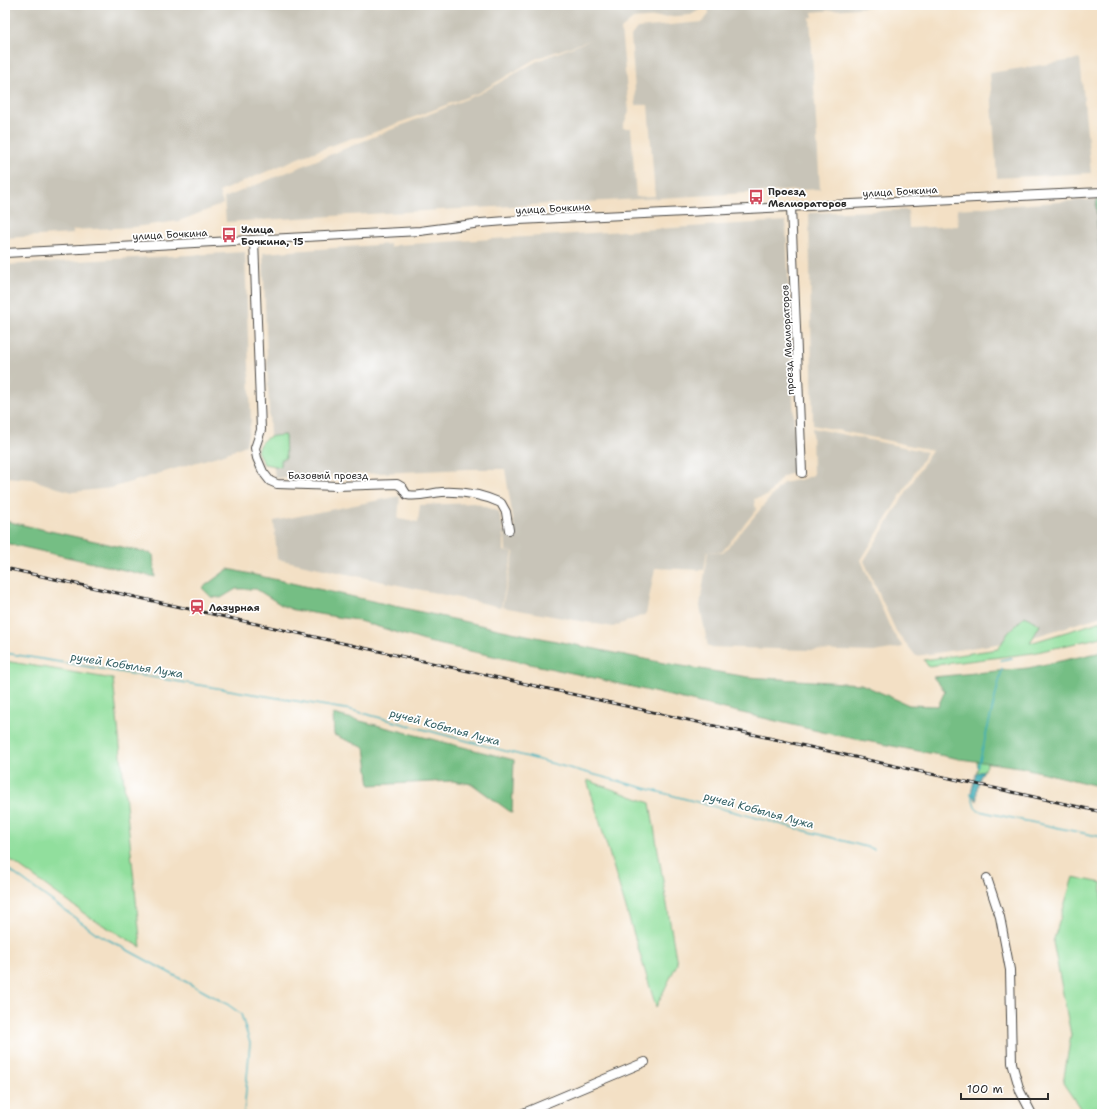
<svg xmlns="http://www.w3.org/2000/svg" width="1107" height="1119" font-family="'Shantell Sans',sans-serif">
<style>
.industrial{fill:#c8c4b8}
.green{fill:#91df9d;stroke:#5e8564}
.forest{fill:#74be84;stroke:#507458}
.water{fill:#3fafb9;stroke:#356d72}
.lines{fill:none;stroke-linecap:round;stroke-linejoin:round}
.stream{stroke:#3fafb9;stroke-width:1.5}
.minor-casing{stroke:#494642;stroke-width:10}
.minor{stroke:#fff;stroke-width:8}
.rail-casing{stroke:#2b2b2b;stroke-width:3}
.rail{stroke:#fff;stroke-width:1.5;stroke-dasharray:4.5;stroke-linecap:butt}
.labels{text-anchor:middle;stroke-width:3.5;stroke-linejoin:round;paint-order:stroke}
.poi-label{font-size:10px;font-weight:bold;fill:#2b2b2b;stroke:#fff;text-anchor:start}
.street-label{font-size:10px;fill:#2b2b2b;stroke:#fff}
.water-label{font-size:11px;font-style:italic;fill:#336064;stroke:#fff}
</style>
<rect width="100%" height="100%" fill="#fff"/>
<filter id="ink" filterUnits="userSpaceOnUse"><feTurbulence type="fractalNoise" baseFrequency=".025" numOctaves="2"/><feDisplacementMap in="SourceGraphic" scale="8" xChannelSelector="R" yChannelSelector="G"/><feConvolveMatrix kernelMatrix="1 2 1 2 8 2 1 2 1" color-interpolation-filters="sRGB"/></filter>
<filter id="wash" filterUnits="userSpaceOnUse"><feTurbulence type="fractalNoise" baseFrequency=".012" numOctaves="4" result="noise"/><feDisplacementMap in="SourceGraphic" scale="16" xChannelSelector="R" yChannelSelector="G"/><feGaussianBlur stdDeviation="0.9" result="paint"/><feColorMatrix in="noise" values="0 0 0 0 0 0 0 0 0 0 0 0 0 0 0 0 0 1.4 0 .05"/><feComposite in="paint" operator="in"/></filter>
<g filter="url(#wash)">
<rect width="100%" height="100%" fill="#f3e0c5"/>
<g class="industrial">
<polygon points="5,5 701,5 699,10 691,15 633,19 621,29 629,112 623,126 623,128 631,128 636,197 655,196 648,105 636,105 631,36 637,28 703,22 709,14 708,5 890,5 812,12 813,17 810,18 820,189 226,222 224,198 481,93 537,61 593,39 535,59 480,92 362,137 352,138 298,158 219,192 223,204 179,221 135,227 73,230 73,234 5,238"/>
<polygon points="1080,59 1091,173 997,178 990,73"/>
<polygon points="1100,199 1102,233 1102,616 1023,640 916,656 896,631 864,561 932,450 813,425 809,213 908,210 909,228 958,226 957,209"/>
<polygon points="786,221 796,471 782,477 767,496 754,499 756,510 722,552 707,551 704,570 655,568 646,614 613,627 502,607 514,553 506,551 505,531 515,531 505,469 468,469 275,478 270,436 263,253 390,244 390,248 396,245"/>
<polygon points="245,252 251,421 246,445 224,454 111,488 73,492 54,487 31,479 5,477 5,265"/>
<polygon points="812,428 927,452 861,560 892,632 903,647 874,652 708,647 700,606 708,551 723,553 783,483 803,479 813,475"/>
<polygon points="400,496 398,519 418,522 420,505 475,503 499,512 504,531 504,551 513,553 501,607 277,559 274,521"/>
</g>
<g class="green">
<path d="M285,435L286,458L281,460V467L264,464L257,451C262,436 271,436 285,435Z"/>
<polygon points="1025,616 1040,625 1030,643 1102,621 1102,637 1033,653 928,666 924,660 998,649 1008,633"/>
<polygon points="5,661 113,679 141,947 89,917 5,856"/>
<polygon points="986,756 987,766 984,770 976,774 978,767 976,757"/>
<polygon points="587,780 650,803 677,964 656,1007"/>
<polygon points="1073,877 1102,883 1102,1114 1084,1114 1063,1083 1071,1035 1053,942"/>
</g>
<g class="forest">
<polygon points="1102,196 1102,293 1096,206 1098,197"/>
<polygon points="5,521 153,554 155,577 5,543"/>
<polygon points="228,569 507,631 664,663 748,677 861,684 909,705 938,706 945,691 933,677 1028,668 1102,652 1102,787 1020,767 960,759 835,735 586,676 428,642 356,620 294,610 283,606 256,589 236,589 221,598 211,597 202,588"/>
<polygon points="333,714 514,760 512,813 472,784 452,781 370,785 365,748 334,735"/>
</g>
<path class="water" d="M984,770C978,780 976,789 977,801L971,793L976,774Z"/>
<g class="lines">
<g class="stream">
<polyline points="5,653 351,710 874,849"/>
<polyline points="1001,660 1012,658"/>
<polyline points="978,768 1002,669"/>
<polyline points="971,793 975,807 979,811 1102,837"/>
<polyline points="5,867 96,933 227,1004 241,1014 250,1043 244,1114"/>
</g>
</g>
</g>
<g filter="url(#ink)">
<g class="lines">
<g class="minor-casing">
<g id="minor">
<polyline points="791,207 802,473"/>
<path d="M254,240L261,430L255,448L257,458L263,472L270,481L277,484L337,486L397,484L402,487L407,495C418,497 431,493 442,492C461,491 483,495 501,503L506,512L509,530"/>
<polyline points="5,253 420,231 481,223 519,220 1102,192"/>
<polyline points="987,878 1000,917 1010,970 1012,1063 1020,1091 1032,1114"/>
<polyline points="521,1114 645,1062"/>
</g>
</g>
<use href="#minor" class="minor"/>
<g class="rail-casing">
<polyline id="rail" points="5,568 1102,812"/>
</g>
<use href="#rail" class="rail"/>
</g>
</g>
<defs>
<g id="bus-bare" transform="scale(1.2)"><path d="M-5-6H5V4H4V6H2V4H-2V6H-4V4H-5ZM-3.5-4V0h7V-4ZM-3.5 1.2v1.5H-2V1.2ZM2 1.2v1.5H3.5V1.2Z" fill="#d1495b" stroke="#fff" stroke-width="2.5" paint-order="stroke"/></g>
<g id="station-bare" transform="scale(1.2)"><path d="M-3-6H3Q5-6 5-4V2Q5 4 3 4L4.5 6H3L1.5 4h-3L-3 6H-4.5L-3 4Q-5 4-5 2V-4Q-5-6-3-6ZM-3.5-4v3h7v-3ZM-3.5 1v1.5H-2V1ZM2 1v1.5H3.5V1Z" fill="#d1495b" stroke="#fff" stroke-width="2.5" paint-order="stroke"/></g>
</defs>
<g fill-rule="evenodd">
<use href="#bus-bare" x="756" y="197"/>
<use href="#bus-bare" x="229" y="235"/>
<use href="#station-bare" x="197" y="607"/>
</g>
<g class="labels">
<g class="poi-label">
<text x="768" y="195">Проезд<tspan x="768" dy="12">Мелиораторов</tspan></text>
<text x="241" y="233">Улица<tspan x="241" dy="12">Бочкина, 15</tspan></text>
<text x="209" y="611">Лазурная</text>
</g>
<g class="street-label">
<text transform="translate(900 191) rotate(-3)" y="4">улица Бочкина</text>
<text transform="translate(553 208) rotate(-3)" y="4">улица Бочкина</text>
<text transform="translate(170 234) rotate(-3)" y="4">улица Бочкина</text>
<text transform="translate(787 340) rotate(-93)" y="4">проезд Мелиораторов</text>
<text x="328" y="479">Базовый проезд</text>
</g>
<g class="water-label">
<text transform="translate(127 665) rotate(9)" y="4">ручей Кобылья Лужа</text>
<text transform="translate(445 727) rotate(15)" y="4">ручей Кобылья Лужа</text>
<text transform="translate(759 810) rotate(15)" y="4">ручей Кобылья Лужа</text>
</g>
</g>
<rect width="1107" height="1119" fill="none" stroke="#fff" stroke-width="20"/>
<path d="M961 1093v6h87v-6" fill="none" stroke="#2b2b2b" stroke-width="2"/>
<text x="967" y="1093" font-size="12" fill="#2b2b2b" stroke="#ffffff" stroke-width="3" paint-order="stroke">100 m</text>
</svg>
